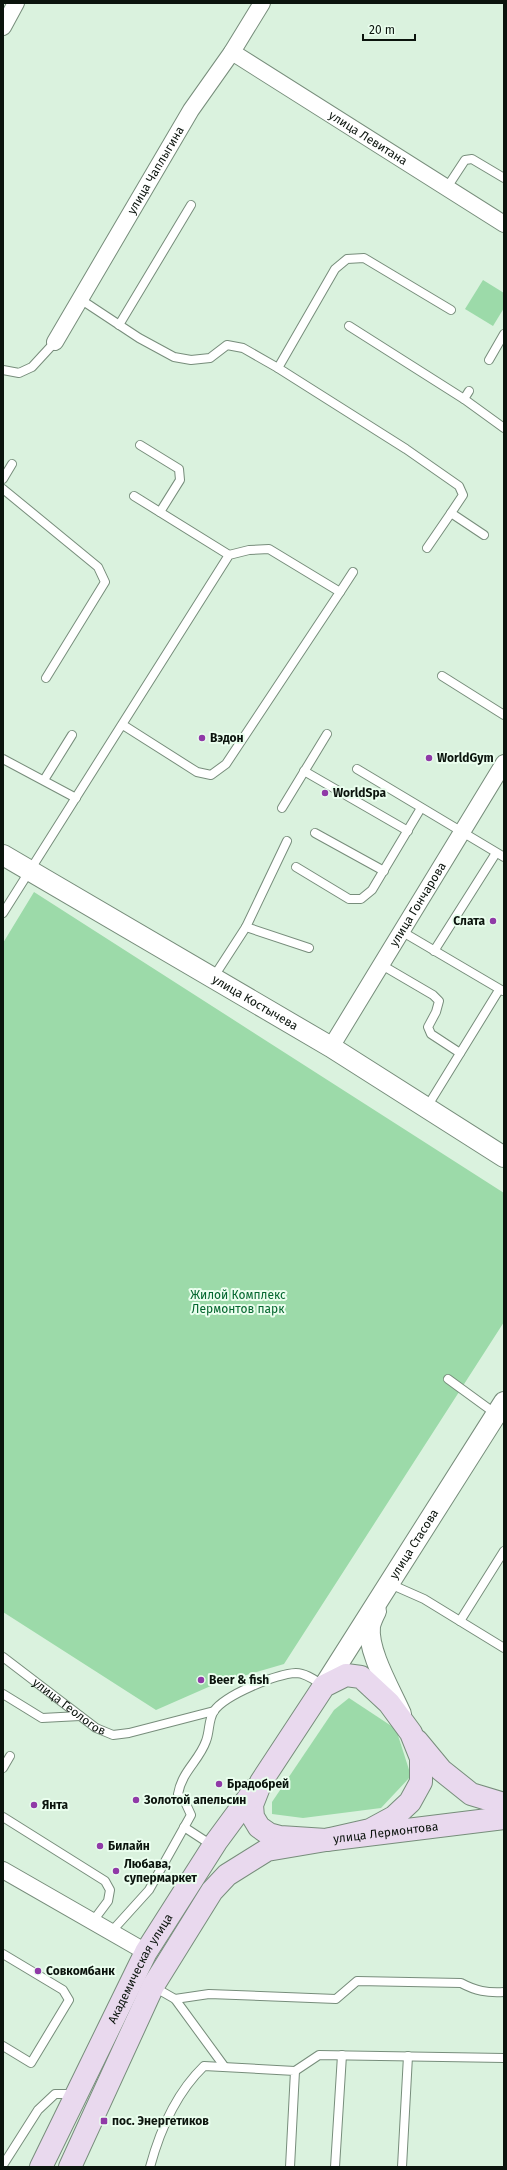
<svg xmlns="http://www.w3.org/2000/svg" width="507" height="2170" font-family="'Fira Sans',sans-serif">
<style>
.green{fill:#9cdaa9}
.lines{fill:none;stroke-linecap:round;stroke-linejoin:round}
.service-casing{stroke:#778d7b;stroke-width:10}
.minor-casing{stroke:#778d7b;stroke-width:18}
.tertiary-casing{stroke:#778d7b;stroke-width:22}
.secondary-casing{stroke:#778d7b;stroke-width:24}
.service{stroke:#fff;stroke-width:8}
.minor{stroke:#fff;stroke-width:16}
.tertiary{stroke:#fff;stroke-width:20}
.secondary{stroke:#e9d9ee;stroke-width:22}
.poi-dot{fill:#903aa7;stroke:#eafeee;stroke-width:1.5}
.labels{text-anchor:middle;stroke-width:4;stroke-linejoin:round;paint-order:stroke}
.street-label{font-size:12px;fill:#0b140d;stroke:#eafeee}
.poi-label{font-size:12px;font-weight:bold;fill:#0b140d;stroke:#eafeee;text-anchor:start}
.park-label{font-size:12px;fill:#04672f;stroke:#eafeee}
</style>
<rect width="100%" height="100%" fill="#daf2de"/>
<g class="green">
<polygon points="483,280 504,293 504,308 493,326 465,309"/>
<polygon points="34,892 504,1193 504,1322 284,1664 213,1685 156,1710 3,1612 3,943"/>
<polygon points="349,1698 396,1729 411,1776 381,1808 303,1818 272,1814 272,1802 334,1710"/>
</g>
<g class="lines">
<g class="service-casing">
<g id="service">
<polyline points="446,189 465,160 472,159 504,178"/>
<polyline points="80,299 139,338 174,357 191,360 210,358 227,345 243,348 278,368"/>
<polyline points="451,310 364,258 347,259 335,269 278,368 406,449 459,486 463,495 451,513 484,535"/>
<polyline points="119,325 191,205"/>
<polyline points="349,326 464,399"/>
<polyline points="489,360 504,334"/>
<polyline points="3,370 19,373 32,367 55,342"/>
<polyline points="469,391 464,399 504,428"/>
<polyline points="140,445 179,469 180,480 160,512"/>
<polyline points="3,479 12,464"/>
<polyline points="3,489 98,567 105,582 46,678"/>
<polyline points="134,496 229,555"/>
<polyline points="427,548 451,513"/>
<polyline points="340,592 353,572"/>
<polyline points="442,676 504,715"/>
<polyline points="3,759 76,798"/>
<polyline points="357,769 504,857"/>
<polyline points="304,771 408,831"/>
<polyline points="44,780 72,735"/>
<polyline points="282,808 327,734"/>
<polyline points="315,833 384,871"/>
<polyline points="296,867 349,899 361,899 372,890 421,808"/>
<polyline points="3,913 229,555 249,550 269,549 340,592 226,764 211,775 197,772 123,725"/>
<polyline points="246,927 287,841"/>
<polyline points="401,931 503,991"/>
<polyline points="434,951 496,853"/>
<polyline points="380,964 433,995 439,1001 436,1012 428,1027 431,1034 460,1053"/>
<polyline points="213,978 246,927 309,948"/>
<polyline points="427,1107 499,990"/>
<polyline points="448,1379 496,1414"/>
<polyline points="390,1584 424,1599 504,1648"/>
<polyline points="460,1621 504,1551"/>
<path id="s1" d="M3,1657L96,1728L113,1735L129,1733L214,1711"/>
<polyline points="3,1694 42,1718 80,1716"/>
<polyline points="3,1768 10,1756"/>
<polyline points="3,1817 105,1881 110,1890 108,1901 93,1921"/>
<polyline points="184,1827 213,1846"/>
<path d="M111,1932L149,1890L191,1815L186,1804L178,1794C182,1771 199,1761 206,1741C210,1731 208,1720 214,1711C225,1695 276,1674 296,1673C306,1673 316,1681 324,1686"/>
<polyline points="3,1954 63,1990 69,2000 31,2063 3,2046"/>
<polyline points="154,1987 175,1999 224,2066"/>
<path d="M175,1999L209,1994L336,1999L357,1981L461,1983C476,1991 487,1993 504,1992"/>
<polyline points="295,2071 319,2055 504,2058"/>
<polyline points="3,2165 38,2110 55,2094 74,2094"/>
<path d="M150,2167C160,2130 176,2093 204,2066L295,2071L290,2167"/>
<polyline points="335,2167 342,2055"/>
<polyline points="402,2167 408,2056"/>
</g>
</g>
<g class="minor-casing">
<g id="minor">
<polyline points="3,27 16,3"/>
<path id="s2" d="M232,52L504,224"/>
<path id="s3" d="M55,342L191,110L232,52L262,3"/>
<path id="s4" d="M331,1047L504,763"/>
<polyline points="3,1870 146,1952"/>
</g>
</g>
<g class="tertiary-casing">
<g id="tertiary">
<path id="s5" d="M3,855L331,1047L504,1157"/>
<path d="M376,1611C374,1615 371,1621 370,1626C367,1651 391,1691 401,1714"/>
<path id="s6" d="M324,1686L504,1402"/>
</g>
</g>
<g class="secondary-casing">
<g id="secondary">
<polygon points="346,1675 361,1677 389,1703 411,1733 421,1758 421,1782 410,1802 394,1817 370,1830 326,1840 280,1837 269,1834 259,1827 253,1817 252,1805 261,1782 324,1686"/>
<polyline points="417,1741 441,1770 471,1794 504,1804"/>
<path id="s7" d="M41,2167L146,1952L216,1842L255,1789"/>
<path id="s8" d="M70,2167L153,1986L212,1891L227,1875L267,1850L326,1840L504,1818"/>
</g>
</g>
<use href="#service" class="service"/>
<use href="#minor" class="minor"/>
<use href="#tertiary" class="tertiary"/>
<use href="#secondary" class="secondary"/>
</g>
<g class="poi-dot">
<circle cx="202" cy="738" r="4"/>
<circle cx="429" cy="758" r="4"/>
<circle cx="325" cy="793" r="4"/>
<circle cx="493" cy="921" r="4"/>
<circle cx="201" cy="1680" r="4"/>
<circle cx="219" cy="1784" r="4"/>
<circle cx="136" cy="1800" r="4"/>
<circle cx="34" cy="1805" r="4"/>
<circle cx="100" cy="1846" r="4"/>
<circle cx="116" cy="1871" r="4"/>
<circle cx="38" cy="1971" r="4"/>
<rect x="100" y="2117" width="8" height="8" rx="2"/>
</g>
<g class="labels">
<g class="street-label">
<text dy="4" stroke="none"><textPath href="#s2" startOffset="161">улица Левитана</textPath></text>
<text dy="4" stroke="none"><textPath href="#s3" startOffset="199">улица Чаплыгина</textPath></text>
<text dy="4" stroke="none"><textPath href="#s4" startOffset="167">улица Гончарова</textPath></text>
<text dy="4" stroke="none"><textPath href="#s5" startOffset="292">улица Костычева</textPath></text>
<text dy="4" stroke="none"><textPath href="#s6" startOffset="168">улица Стасова</textPath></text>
<text dy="4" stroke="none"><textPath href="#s1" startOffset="83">улица Геологов</textPath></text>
<text dy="4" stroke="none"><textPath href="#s8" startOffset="500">улица Лермонтова</textPath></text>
<text dy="4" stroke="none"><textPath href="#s7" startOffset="222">Академическая улица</textPath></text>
</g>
<g class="poi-label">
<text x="210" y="742">Вэдон</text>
<text x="437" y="762">WorldGym</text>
<text x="333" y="797">WorldSpa</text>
<text x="485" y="925" text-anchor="end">Слата</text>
<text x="209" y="1684">Beer &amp; fish</text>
<text x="227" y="1788">Брадобрей</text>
<text x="144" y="1804">Золотой апельсин</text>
<text x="42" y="1809">Янта</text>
<text x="108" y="1850">Билайн</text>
<text x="124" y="1868">Любава,<tspan x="124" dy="14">супермаркет</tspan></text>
<text x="46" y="1975">Совкомбанк</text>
<text x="112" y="2125">пос. Энергетиков</text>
</g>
<g class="park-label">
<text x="238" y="1299">Жилой Комплекс<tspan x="238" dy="14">Лермонтов парк</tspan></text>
</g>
</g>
<rect width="507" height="2170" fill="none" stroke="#0b140d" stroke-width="8"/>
<path d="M363 34v6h52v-6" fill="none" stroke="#0b140d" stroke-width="2"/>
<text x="369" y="34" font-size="12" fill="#0b140d" stroke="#eafeee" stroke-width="3" paint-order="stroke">20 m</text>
</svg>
